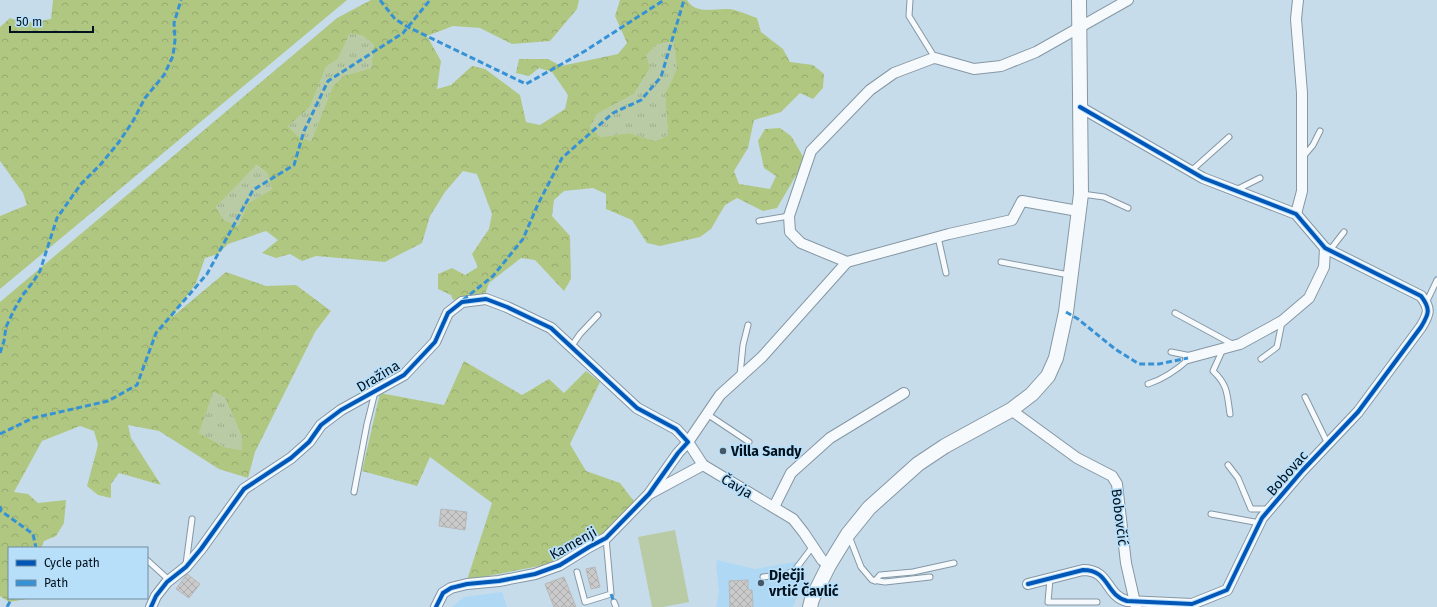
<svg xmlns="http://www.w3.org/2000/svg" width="1437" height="607" font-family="'Fira Sans',sans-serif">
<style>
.built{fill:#afd8f4}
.grass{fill:url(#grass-tufts)}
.forest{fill:url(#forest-crowns);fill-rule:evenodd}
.garden{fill:#b8cba4}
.building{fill:url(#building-cross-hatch);stroke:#b6b7b7}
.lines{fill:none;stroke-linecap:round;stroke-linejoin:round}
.lane-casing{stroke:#8597a4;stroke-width:7}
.street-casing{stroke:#8597a4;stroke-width:12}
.secondary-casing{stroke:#8597a4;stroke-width:16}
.lane{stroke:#f7fafc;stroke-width:5}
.street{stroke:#f7fafc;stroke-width:10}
.secondary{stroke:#f7fafc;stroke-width:14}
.quiet{stroke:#3692d5;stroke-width:3;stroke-dasharray:6 3;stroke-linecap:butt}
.cycleway-casing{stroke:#b8dffa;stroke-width:6}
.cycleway{stroke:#0057b8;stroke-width:4}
.poi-dot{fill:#465865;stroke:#b8dffa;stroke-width:1.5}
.labels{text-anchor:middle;stroke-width:3.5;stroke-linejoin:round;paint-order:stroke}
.street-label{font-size:14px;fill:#01111d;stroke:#b8dffa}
.poi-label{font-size:14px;font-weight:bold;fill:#01111d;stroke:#b8dffa;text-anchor:start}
</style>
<defs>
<pattern id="grass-tufts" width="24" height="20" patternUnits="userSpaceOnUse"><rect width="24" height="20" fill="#b8cba4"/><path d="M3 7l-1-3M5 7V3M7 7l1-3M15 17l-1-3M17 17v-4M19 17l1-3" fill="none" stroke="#9cad8d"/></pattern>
<pattern id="forest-crowns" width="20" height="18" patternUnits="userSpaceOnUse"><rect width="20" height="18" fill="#b0c782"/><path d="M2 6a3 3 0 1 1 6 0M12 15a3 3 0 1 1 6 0" fill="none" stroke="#96aa70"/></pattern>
<pattern id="building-cross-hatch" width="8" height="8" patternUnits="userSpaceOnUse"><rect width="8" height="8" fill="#cacacb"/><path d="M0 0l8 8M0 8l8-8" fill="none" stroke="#acacae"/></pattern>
</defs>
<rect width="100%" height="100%" fill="#c7dceb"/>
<g class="built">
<polygon points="717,560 755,569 795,562 807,574 793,607 716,607 719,591 716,567"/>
<polygon points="502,592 507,607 452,607 464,597"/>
</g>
<g class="grass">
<polygon points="350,33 363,36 374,45 371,68 343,76 333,86 311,141 298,136 288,126 310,107 326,67 338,59"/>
<polygon points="675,41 677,70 665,94 668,135 656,141 629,133 601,137 590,127 597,114 634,94 650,68 645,55 656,45"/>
<polygon points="255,165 267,173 272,189 248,203 238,226 224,220 216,207"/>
<polygon points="212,392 225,398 242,437 242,450 225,447 199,433"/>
</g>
<g class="forest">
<polygon points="53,0 347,0 0,289 0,216 27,205 23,193 0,161 0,27 10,18 24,23 51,19"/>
<path d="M371,0H579L577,9L550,41L512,44L480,28L453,26L427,36L441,61L437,89L451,85L472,66L485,69L520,95L526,122L540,125L565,109L568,95L552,72L539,68L529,76L516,73L519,59H548L561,66L618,54L627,43L615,16L620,0H687C696,15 714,8 729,9C738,10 748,15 757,18L761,32L783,49L790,62L813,65L824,74L823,88L813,99L800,93L781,112L754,120L748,148L734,171L739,184L770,189L776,176L764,168L758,141L765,129L780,128L791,136L805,160L777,208L763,211L737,198L725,205L711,229L700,237L660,246L647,243L632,220L606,209V194L593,188L564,191L554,200L552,216L570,236L571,279L564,291L535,260L521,258L489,283L484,297L471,295L453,300L451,295L438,289V274L452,268L465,275L478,267L472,254L489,229L492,214L477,174L463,171L445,192L430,216L422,243L385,262L316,256L302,261L290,254L276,258L262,253L278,240L266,231L228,244L218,254L205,258L196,283L172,317L226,272L266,286L296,285L331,311L315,332L255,452L248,478L219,469L159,431L128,425L131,438L161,485L119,473L111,484V498L98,495L87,486L98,445L94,431L80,426L42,441L14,492L28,494L38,503L66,500L64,523L56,536L44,541L41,548H9V598H33L9,602L0,596V302L337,18ZM350,33L363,36L374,45L371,68L343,76L333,86L311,141L298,136L288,126L310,107L326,67L338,59ZM674,41L677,69L665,94L668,135L656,141L629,133L601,137L590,127L597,114L634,94L650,68L646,55L656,45ZM256,165L267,173L272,189L248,203L238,226L224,220L216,207ZM213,392L225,398L242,437V450L225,447L199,433Z"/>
<polygon points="464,361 522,395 549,379 564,393 586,371 600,382 570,444 586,471 620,483 636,504 601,535 555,563 467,580 492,503 430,457 417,486 362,471 380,393 444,405"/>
</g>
<polygon class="garden" points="675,530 689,602 663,607 652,607 638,537"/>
<g class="building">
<polygon points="441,509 467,512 465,530 439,526"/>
<polygon points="595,567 600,587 591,589 586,569"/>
<polygon points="187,574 200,584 189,598 176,589"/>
<polygon points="564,577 576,607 554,607 545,584"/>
<polygon points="748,580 748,590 752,590 753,607 730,607 729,581"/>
</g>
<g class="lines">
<g class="lane-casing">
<g id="lane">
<polyline points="910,0 909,16 935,58"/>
<polyline points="1303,157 1313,145 1320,131"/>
<polyline points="1191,171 1229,137"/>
<polyline points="1236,190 1260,178"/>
<polyline points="1082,194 1104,197 1128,208"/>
<polyline points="759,221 789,216"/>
<polyline points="938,237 946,273"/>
<polyline points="1330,250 1344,232"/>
<polyline points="1001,262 1069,275"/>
<polyline points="1426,303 1437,280"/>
<polyline points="1175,313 1234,345"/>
<polyline points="571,347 580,334 598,315"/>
<path d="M1223,349L1213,371C1228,385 1227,394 1230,414"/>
<polyline points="1171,352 1191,356"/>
<polyline points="1261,359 1277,347 1282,322"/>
<polyline points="740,375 743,345 748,325"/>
<path d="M1148,384C1164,379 1178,369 1190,358"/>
<polyline points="1305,397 1328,444"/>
<polyline points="707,414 749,442"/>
<polyline points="1228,465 1238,478 1251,509 1270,509"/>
<polyline points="354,492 367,424 375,392"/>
<polyline points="1211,514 1260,523"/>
<polyline points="849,536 861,567 872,580 885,582 930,577"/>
<polyline points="147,560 169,580"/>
<polyline points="186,564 192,519"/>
<polyline points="577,572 585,602 611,594 606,538"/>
<polyline points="763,577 787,574 795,570 813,546"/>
<polyline points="1050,579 1048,602 1097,602"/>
<polyline points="875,581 880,575 913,572 954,563"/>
<polyline points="614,602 616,607"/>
</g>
</g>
<g class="street-casing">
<g id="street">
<polyline points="1296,214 1302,191 1302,93 1296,19 1298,0"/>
<polyline points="847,262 801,243 790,232 789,216 811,151 870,90 894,73 931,59 935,58 974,69 1001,66 1036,52 1128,0"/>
<polyline points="1188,358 1240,344 1282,321 1309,298 1324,267 1325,248"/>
<polyline points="1011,410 1077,458 1112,476 1117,484 1126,563 1136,607"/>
<polyline points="651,493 703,465"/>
<polyline points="774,507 791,473 830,438 904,393"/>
<polyline points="829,565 822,560 804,533 793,519 703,465 688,442 720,395 762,357 847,262 949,234 1012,220 1022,201 1078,211"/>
<path d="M1028,584L1083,570C1110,570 1105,595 1127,601L1192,604L1227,590L1262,518L1302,471L1358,412L1421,327C1429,314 1431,309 1421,296L1325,248L1296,214L1203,178L1080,107"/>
<polyline points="151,607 156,596 167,582 186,567 201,549 244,489 291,458 309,442 321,425 341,410 404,375 435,342 448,313 462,302 486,299 507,307 551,328 637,408 676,429 688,442 678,453 649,494 606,538 589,547 560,565 535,574 499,581 467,584 451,588 443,593 436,607"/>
</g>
</g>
<g class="secondary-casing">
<polyline id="secondary" points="810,607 812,599 829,565 848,534 869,508 918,464 945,446 1011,410 1032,394 1048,376 1056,358 1066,312 1081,194 1079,0"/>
</g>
<use href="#lane" class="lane"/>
<use href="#street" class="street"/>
<use href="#secondary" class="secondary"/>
<g class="quiet">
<polyline points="380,0 395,19 408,27 526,84 585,51 664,0"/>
<polyline points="463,300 493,276 523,239 538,204 562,158 613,113 641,100 661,77 684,0"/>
<polyline points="1066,312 1078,319 1115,349 1139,364 1159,364 1188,358"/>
<polyline points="0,353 4,341 6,327 14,310 22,296 33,282 40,271 57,218 81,184 101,164 119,142 133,121 145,98 164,75 173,56 175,40 174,23 181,0"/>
<polyline points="0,434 33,418 108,401 137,385 156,333 207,274 253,190 294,165 304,131 328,81 403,33 430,0"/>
<polyline points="0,506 1,511 33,534 36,548"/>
<polyline points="611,594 614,602"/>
<polyline points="7,607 12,598"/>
</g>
<g class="cycleway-casing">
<g id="cycleway">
<path d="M1028,584L1083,570C1110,570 1105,595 1127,601L1192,604L1227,590L1262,518L1302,471L1358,412L1421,327C1429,314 1431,309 1421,296L1325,248L1296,214L1203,178L1080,107"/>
<polyline points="151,607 156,596 167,582 186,567 201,549 244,489 291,458 309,442 321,425 341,410 404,375 435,342 448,313 462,302 486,299 507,307 551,328 637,408 676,429 688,442 678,453 649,494 606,538 589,547 560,565 535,574 499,581 467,584 451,588 443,593 436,607"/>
</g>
</g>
<use href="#cycleway" class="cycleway"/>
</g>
<g class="poi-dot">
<circle cx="723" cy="451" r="4"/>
<circle cx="761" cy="583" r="4"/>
</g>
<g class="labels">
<g class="street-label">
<text transform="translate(378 376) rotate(-31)" y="5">Dražina</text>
<text transform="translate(1287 473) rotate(-49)" y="5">Bobovac</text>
<text transform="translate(737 486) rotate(30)" y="5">Čavja</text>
<text transform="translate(1120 517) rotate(83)" y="5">Bobovčić</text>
<text transform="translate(573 543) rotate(-29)" y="5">Kamenji</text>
</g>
<g class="poi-label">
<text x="731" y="456">Villa Sandy</text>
<text x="769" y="580">Dječji<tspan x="769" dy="16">vrtić Čavlić</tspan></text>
</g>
</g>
<rect x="8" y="547" width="140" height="52" fill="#b8dffa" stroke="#6f8da2"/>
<rect x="16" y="560" width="20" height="6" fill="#0057b8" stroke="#6f8da2"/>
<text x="44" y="567" font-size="12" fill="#01111d">Cycle path</text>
<rect x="16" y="580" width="20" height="6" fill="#3692d5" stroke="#6f8da2"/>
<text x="44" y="587" font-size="12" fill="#01111d">Path</text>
<path d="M10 26v6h83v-6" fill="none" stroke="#01111d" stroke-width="2"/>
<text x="16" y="26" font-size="12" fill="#01111d" stroke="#b8dffa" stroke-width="3" paint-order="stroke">50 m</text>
</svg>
